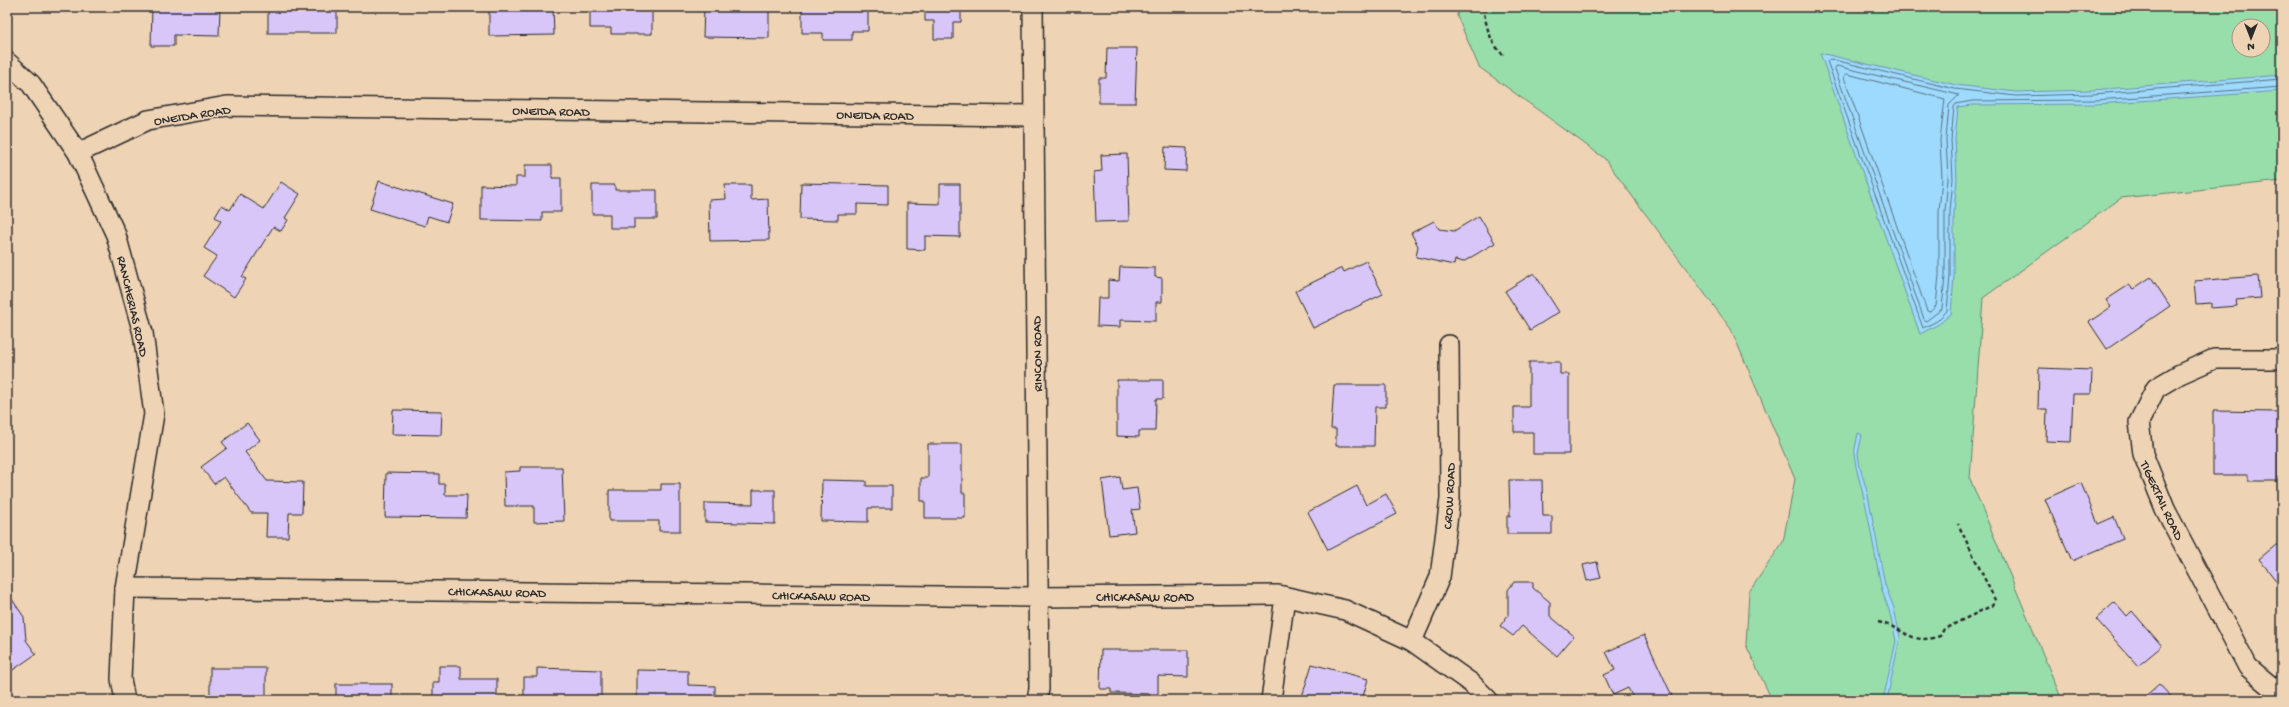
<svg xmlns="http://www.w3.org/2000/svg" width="2289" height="707" font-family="'Gochi Hand',sans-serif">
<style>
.green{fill:#98deab;stroke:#62846b;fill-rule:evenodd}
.water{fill:#9ddafe;stroke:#6f94aa}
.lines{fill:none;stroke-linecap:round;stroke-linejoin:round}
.shore{stroke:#59717f;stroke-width:1}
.building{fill:#d8c6f8;stroke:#2b2b2b}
.minor-casing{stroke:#2b2b2b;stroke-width:22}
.path{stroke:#2b2b2b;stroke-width:2.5;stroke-dasharray:4 3;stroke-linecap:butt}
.minor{stroke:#eed3b5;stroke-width:19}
.labels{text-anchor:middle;stroke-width:3;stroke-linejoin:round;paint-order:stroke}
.street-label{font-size:13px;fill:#2b2b2b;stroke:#eed3b5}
</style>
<rect width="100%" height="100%" fill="#eed3b5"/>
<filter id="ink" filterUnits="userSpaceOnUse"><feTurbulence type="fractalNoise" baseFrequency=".025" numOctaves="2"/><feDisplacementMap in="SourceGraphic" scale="8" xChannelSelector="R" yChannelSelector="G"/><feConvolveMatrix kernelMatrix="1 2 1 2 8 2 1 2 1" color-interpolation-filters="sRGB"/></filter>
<g filter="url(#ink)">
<path class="green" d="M1458,7H2282V181L2121,198L1983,298L1970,479L2062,700H1772L1746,645L1749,592L1783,542L1795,479L1731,329L1604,158L1479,67L1457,16ZM2239,26H2263V50H2239Z"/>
<g class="water">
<polygon points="1820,53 1956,85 2016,92 2092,90 2282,75 2282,91 2096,104 1972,105 1958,107 1955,140 1957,179 1954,211 1954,276 1951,314 1939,324 1920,334"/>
<polygon points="1858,433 1862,435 1858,454 1860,467 1868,495 1885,585 1894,608 1900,637 1887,700 1883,700 1896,641 1889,610 1882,591 1866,506 1856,467 1854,454"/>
</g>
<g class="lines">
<g class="shore">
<polygon points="1837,66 1959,95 1949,105 1946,140 1948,179 1945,211 1945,276 1942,309 1926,321 1924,319 1835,69"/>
<polygon points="1847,74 1945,99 1940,140 1942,179 1939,211 1939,275 1936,306 1930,312 1927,311 1844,77"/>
<polyline points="2282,79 2093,94 2016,96 1955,89 1830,59 1827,61 1923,328 1937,321 1947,311 1950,276 1950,211 1953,179 1951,140 1954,107 1956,104 1972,101 2096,100 2282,87"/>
</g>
</g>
<g class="building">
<polygon points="152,7 220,7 219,36 174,35 174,46 151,46"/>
<rect x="268" y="7" width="69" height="26"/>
<polygon points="534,7 553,7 554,35 489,36 489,8"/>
<polygon points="590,7 652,7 652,34 611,34 611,28 590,28"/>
<polygon points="704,7 752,7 752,9 769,10 769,38 703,37"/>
<polygon points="802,7 868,8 868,31 852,31 852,40 823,40 823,33 802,33"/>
<polygon points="925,7 961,7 961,22 953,22 953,39 934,39 934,21 925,21"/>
<polygon points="1107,48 1137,48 1135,103 1099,103 1099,78 1106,78"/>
<polygon points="1165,147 1187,148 1186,171 1164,170"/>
<polygon points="1127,154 1129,221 1096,222 1094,172 1102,171 1101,155"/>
<polygon points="525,165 552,165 552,178 561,178 561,212 542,212 542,221 481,220 481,185 516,186 516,177 525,177"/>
<polygon points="379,181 453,204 447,222 428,216 425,226 370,209"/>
<polygon points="281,182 300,194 285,218 288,220 281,231 273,227 242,277 246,279 234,297 203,276 217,256 204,248 221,221 215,217 222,205 230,210 240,194 264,209"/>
<polygon points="801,183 888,185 888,205 857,204 857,214 838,214 838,220 800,219"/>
<polygon points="940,184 960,184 960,237 925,236 925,250 907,249 907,203 940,204"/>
<polygon points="592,185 615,185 615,190 657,190 657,219 634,219 634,228 610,228 610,214 592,214"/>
<polygon points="725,185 751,185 751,200 768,199 769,240 710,241 709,200 726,199"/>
<polygon points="1479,216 1495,243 1463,262 1455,260 1454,265 1416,257 1418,246 1411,233 1434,221 1439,229 1454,231"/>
<polygon points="1366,261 1383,294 1313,328 1295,291 1342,268 1344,272"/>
<polygon points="1120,267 1155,268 1155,277 1162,278 1162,302 1156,302 1156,321 1120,320 1120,327 1097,326 1098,298 1108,298 1108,280 1119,281"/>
<polygon points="1534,273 1559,312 1530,330 1505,291"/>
<polygon points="2258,276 2260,298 2236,300 2237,306 2211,308 2211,303 2196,304 2194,281"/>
<polygon points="2151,277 2170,306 2107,349 2089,322 2111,307 2106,300 2129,285 2133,289"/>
<polygon points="1529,362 1560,362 1560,374 1569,374 1569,454 1533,454 1533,432 1514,432 1514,407 1529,407"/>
<polygon points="2039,368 2092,370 2091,394 2073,394 2071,442 2046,441 2047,409 2038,409"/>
<polygon points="1117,380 1163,380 1163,399 1156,399 1155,431 1139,431 1139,437 1117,436"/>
<polygon points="1334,385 1386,385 1386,407 1375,407 1374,446 1336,446 1336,429 1331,429"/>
<polygon points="393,410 442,411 441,435 392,434"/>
<polygon points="2213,411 2278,412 2278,481 2248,481 2248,475 2213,475"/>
<polygon points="247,423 260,440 245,452 267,481 303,482 302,513 289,513 288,537 266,537 267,513 251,513 224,477 214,484 201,467 227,448 222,442"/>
<polygon points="928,444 962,444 962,493 965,493 965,518 925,518 925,501 921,501 921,478 928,478"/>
<polygon points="520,467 562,467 564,521 534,522 534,506 505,506 504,472 520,471"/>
<polygon points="386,473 439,474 439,484 445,484 445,495 467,495 466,518 385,517"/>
<polygon points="1120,477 1122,490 1137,488 1140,509 1132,510 1135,532 1109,535 1102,480"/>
<polygon points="822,480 866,481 866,486 892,486 892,508 868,508 868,522 821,521"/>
<polygon points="1509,480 1542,480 1543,516 1552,516 1552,534 1507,534 1507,516 1510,516"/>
<polygon points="2081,483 2098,524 2114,517 2123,539 2072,561 2045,499"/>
<polygon points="661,484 680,484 680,531 659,531 659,521 609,521 609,490 661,490"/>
<polygon points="1357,486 1366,505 1386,494 1397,514 1328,550 1308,512"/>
<polygon points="753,490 775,490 775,524 705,522 705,503 753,504"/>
<polygon points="2282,540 2282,588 2259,559"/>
<polygon points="1597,562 1601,578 1587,581 1583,565"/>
<polygon points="1514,582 1533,582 1533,588 1550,602 1550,616 1574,636 1557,656 1522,626 1513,636 1500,626 1508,615 1508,590"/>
<polygon points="7,592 24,617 26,640 36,654 7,674"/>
<polygon points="2115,602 2127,616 2132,611 2162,646 2138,666 2096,619"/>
<polygon points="1644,635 1672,696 1664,700 1634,700 1628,688 1613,695 1604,675 1615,670 1606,652"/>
<polygon points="1101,650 1188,650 1188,677 1158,676 1158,694 1111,693 1111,689 1100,689"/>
<polygon points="1312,664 1368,679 1362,700 1301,700"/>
<polygon points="439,666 461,666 461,679 497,679 497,700 433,700 433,682 439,682"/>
<rect x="210" y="668" width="56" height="32"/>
<polygon points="537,668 601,670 601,700 524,700 524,677 537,677"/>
<polygon points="637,670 688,671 688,685 715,686 715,700 637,700"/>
<rect x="336" y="684" width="56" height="16"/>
<polygon points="2159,684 2174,700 2141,700"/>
</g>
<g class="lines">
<g class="minor-casing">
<g id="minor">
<polyline points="1033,7 1039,689 1037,700"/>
<polyline points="7,62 31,84 78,153 116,235 143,333 154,414 125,588 121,679 125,700"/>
<polyline points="78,153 148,120 227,106 1033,116"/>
<polyline points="2282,359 2214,359 2180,374 2156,388 2139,422 2143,454 2165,509 2248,667 2273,688 2282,687"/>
<polyline points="125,588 1038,597 1278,595 1345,610 1412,641 1471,683 1488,700"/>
<polyline points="1412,641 1440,577 1450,499 1449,345"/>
<polyline points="1271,700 1285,597"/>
</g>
</g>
<g class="path">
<path d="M1483,7C1487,29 1489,41 1505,57"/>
<path d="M1878,622C1906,628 1910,646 1940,636L1944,629L1993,605L1995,600L1958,524"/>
</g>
<use href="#minor" class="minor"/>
</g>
</g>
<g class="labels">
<g class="street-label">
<text transform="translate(551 110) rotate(1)" y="5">ONEIDA ROAD</text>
<text transform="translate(192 114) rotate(-9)" y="5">ONEIDA ROAD</text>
<text transform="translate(875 114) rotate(1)" y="5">ONEIDA ROAD</text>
<text transform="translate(134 306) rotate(77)" y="5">RANCHERIAS ROAD</text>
<text transform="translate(1036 354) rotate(-91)" y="5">RINCON ROAD</text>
<text transform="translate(1448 496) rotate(-87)" y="5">CROW ROAD</text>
<text transform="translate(2163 500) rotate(65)" y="5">TIGERTAIL ROAD</text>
<text transform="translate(497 591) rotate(1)" y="5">CHICKASAW ROAD</text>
<text transform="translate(821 595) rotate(1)" y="5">CHICKASAW ROAD</text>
<text x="1145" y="601">CHICKASAW ROAD</text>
</g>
</g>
<rect width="2289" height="707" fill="none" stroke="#eed3b5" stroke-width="24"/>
<rect x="12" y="12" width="2265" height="683" fill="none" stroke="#2b2b2b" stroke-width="1.5" filter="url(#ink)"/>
<g transform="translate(2251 38) rotate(180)"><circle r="19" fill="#eed3b5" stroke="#a0907e"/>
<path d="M0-3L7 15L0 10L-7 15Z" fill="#2b2b2b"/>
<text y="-6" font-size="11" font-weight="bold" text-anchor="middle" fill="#2b2b2b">N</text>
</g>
</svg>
